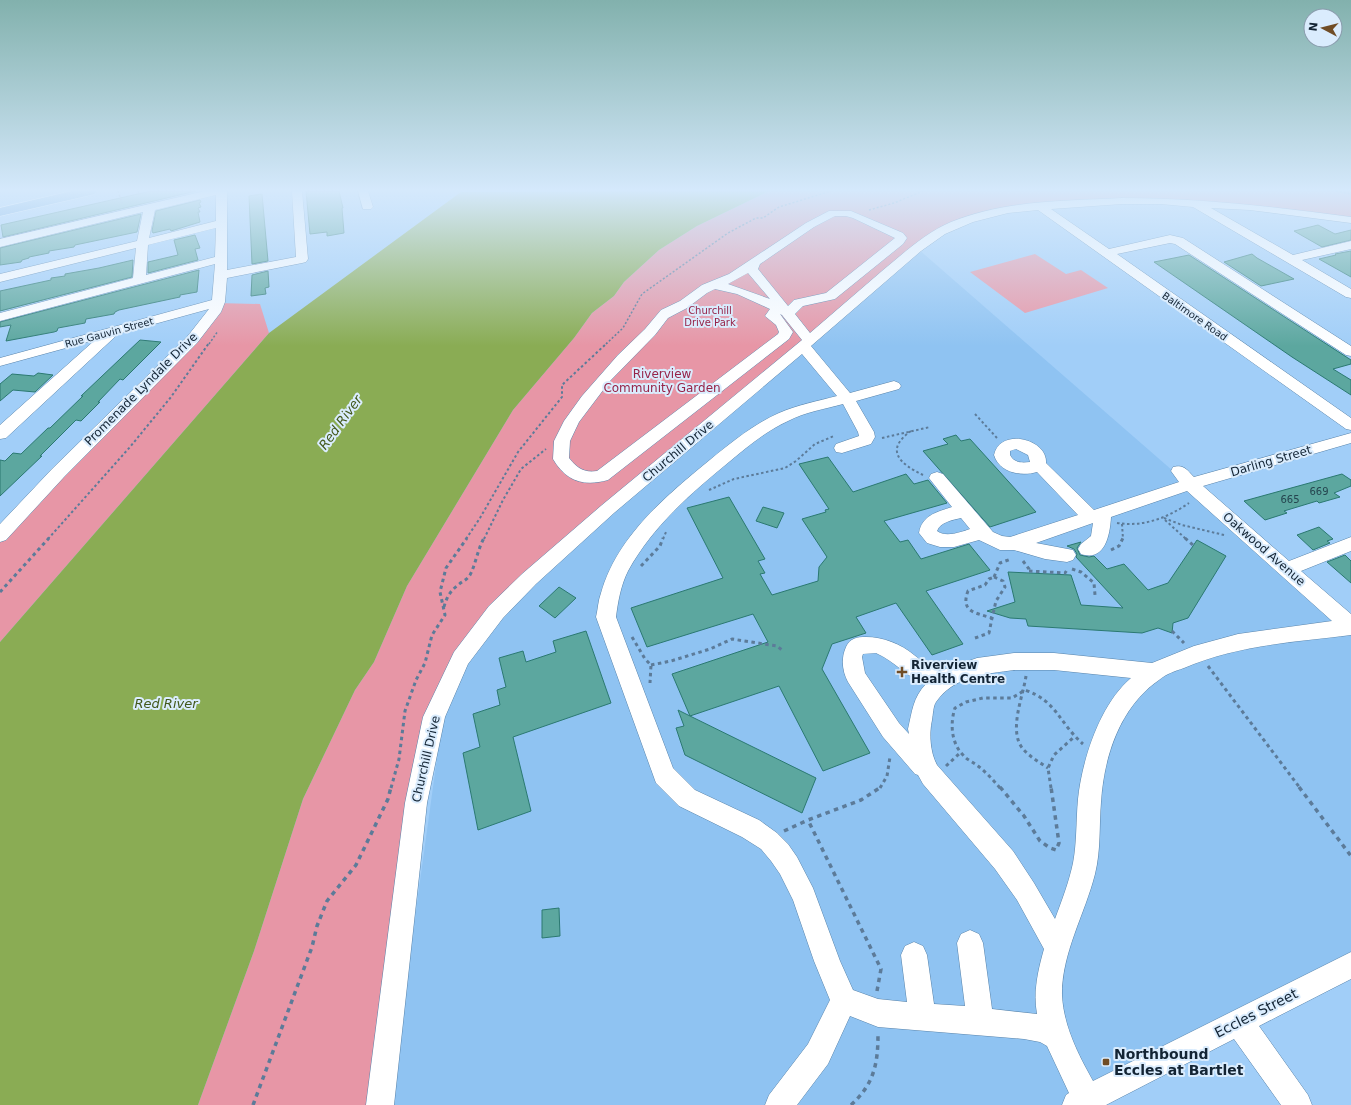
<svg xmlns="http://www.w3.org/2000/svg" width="1351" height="1105" font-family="'DejaVu Sans',sans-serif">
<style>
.built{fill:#8fc3f2}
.green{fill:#e796a6}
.water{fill:#8aac54}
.building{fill:#5ca79f;stroke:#2b7971}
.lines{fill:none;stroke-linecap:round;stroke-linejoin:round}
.minor-casing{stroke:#5883aa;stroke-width:1}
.highway-casing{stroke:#fff;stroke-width:1}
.path-far3{stroke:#5c7b99;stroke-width:1.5;stroke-dasharray:2 2;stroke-linecap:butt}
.path-far2{stroke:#5c7b99;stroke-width:2;stroke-dasharray:2.5 2.5;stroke-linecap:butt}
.path-far1{stroke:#5c7b99;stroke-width:3;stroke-dasharray:3.5 3.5;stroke-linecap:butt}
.path{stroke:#5c7b99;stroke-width:3.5;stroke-dasharray:4.5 4.5;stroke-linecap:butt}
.minor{fill:#fff;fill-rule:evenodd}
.highway{fill:#60a1da;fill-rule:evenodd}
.poi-dot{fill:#704d26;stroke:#daecfd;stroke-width:1.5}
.labels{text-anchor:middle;stroke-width:4;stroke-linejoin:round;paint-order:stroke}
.far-park-label{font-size:10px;fill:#962348;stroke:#daecfd}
.far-street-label{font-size:10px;fill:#132434;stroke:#daecfd}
.number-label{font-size:10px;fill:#25454f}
.park-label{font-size:12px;fill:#962348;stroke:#daecfd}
.street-label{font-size:12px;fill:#132434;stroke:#daecfd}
.poi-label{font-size:12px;font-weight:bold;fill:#132434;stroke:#daecfd;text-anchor:start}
.water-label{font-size:13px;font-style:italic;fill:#42581a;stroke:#daecfd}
.near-street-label{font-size:14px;fill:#132434;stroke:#daecfd}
.near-poi-label{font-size:14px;font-weight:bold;fill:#132434;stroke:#daecfd;text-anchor:start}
</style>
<rect width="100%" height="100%" fill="#a1cef8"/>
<polygon class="built" points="917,248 1351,626 1351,965 1076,1105 389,1105 447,686 496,612"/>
<g class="green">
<polygon points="769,191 1351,191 1351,220 1307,213 1161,201 1008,210 941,232 496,612 434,717 380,1105 198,1105 254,951 303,799 355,690 374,662 407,586 513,410 574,338 592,313 614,296 624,282 659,250 697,226"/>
<polygon points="1035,254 1066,274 1081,270 1108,288 1025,313 970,272"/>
<polygon points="216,303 260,304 269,333 0,642 0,539 192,340"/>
</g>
<polygon class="water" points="769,191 697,226 659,250 624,282 614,296 592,313 574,338 513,410 407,586 374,662 355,690 303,799 254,951 198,1105 0,1105 0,642 269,333 461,192"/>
<g class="building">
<polygon points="151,191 196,191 3,237 1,225"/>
<polygon points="306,191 339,191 343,208 342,208 344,233 327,236 327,232 310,234"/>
<polygon points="262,194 268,261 252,264 249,196"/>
<polygon points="200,200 201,202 199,203 201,207 198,208 200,212 198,212 200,222 171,231 170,229 153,233 152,231 156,211"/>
<polygon points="141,214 137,232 75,245 74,247 49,251 49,253 29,257 29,258 22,260 21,262 0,265 0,248"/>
<polygon points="1318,225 1335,234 1351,230 1351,240 1322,247 1294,231"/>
<polygon points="195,235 200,248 195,249 198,260 148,273 148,262 178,255 174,240"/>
<polygon points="1351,251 1351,277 1319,259 1336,255 1335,254"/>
<polygon points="1252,254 1257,258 1294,279 1261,286 1224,262"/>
<polygon points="1189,255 1351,360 1351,364 1333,369 1351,380 1351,395 1292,357 1154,262"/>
<polygon points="133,260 132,277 0,311 0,291 51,280 51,278 65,276 65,274 99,268"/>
<polygon points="199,270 197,292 180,295 180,297 119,310 115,312 114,314 86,319 85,323 58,328 57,331 54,332 6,341 11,325 0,327 0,322"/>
<polygon points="268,271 269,287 265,288 266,294 251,296 252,275"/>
<polygon points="140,340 161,342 123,380 120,379 98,402 100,402 81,421 76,420 40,456 42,456 0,496 0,460 5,461 13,453 21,454 48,428 50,428 83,396 81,396"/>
<polygon points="38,373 53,375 35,392 13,390 0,401 0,384 12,374 34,376"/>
<polygon points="956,435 961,441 970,439 1036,512 990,527 923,451 948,444 943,439"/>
<polygon points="828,457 853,492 906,474 914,484 928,480 947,503 884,521 900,542 908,540 921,559 969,544 990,570 926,591 963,644 932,655 896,603 856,617 866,633 832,644 822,669 870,753 823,771 779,686 690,716 816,778 802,813 685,755 676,728 684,726 678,710 690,716 672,674 768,642 753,614 647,647 631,608 723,578 687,508 729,497 765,559 758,561 765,573 760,574 772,595 818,581 819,567 827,557 802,519 826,512 825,510 829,509 799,464"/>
<polygon points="1342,474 1351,480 1351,486 1334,493 1340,497 1319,503 1317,501 1284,511 1287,513 1265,520 1244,501"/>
<polygon points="763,507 784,513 777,528 756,521"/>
<polygon points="1319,527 1333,539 1327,541 1330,543 1313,550 1297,535"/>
<polygon points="1197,540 1226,556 1188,618 1173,623 1172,633 1158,628 1142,633 1028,626 1026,619 1010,618 987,611 1015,602 1008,572 1071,575 1081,605 1123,608 1076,557 1077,554 1074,549 1067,546 1081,542 1077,548 1080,555 1089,557 1094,556 1107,569 1124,564 1148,590 1168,583"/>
<polygon points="1345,555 1351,561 1351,583 1327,562"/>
<polygon points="559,587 576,598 555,618 539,606"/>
<polygon points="586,631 611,703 513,737 531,811 478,830 463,753 480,747 473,714 500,705 497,690 506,687 499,658 523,651 526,662 556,652 553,641"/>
<polygon points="559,908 560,936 542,938 542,910"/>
</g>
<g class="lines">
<g class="minor-casing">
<g id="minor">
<path d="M205,191H227V270L296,257L292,191H302L308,259L306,262L302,263L227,278L225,302L221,312L197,343L64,477L6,540L0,542V524L52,469L187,337L209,309L118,334L6,438L0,439V425L95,340L0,366V358L212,300L215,264L0,321V313L133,278L136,248L0,282V274L137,241L143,212L0,247V239ZM216,195V221L149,238L155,210ZM216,228L215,257L146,275L148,245Z"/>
<polygon points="358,191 368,191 373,207 371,209 363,209"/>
<path d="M1122,198C1199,198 1275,207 1351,217V223L1250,210L1211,208L1293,255L1351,241V249L1302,260L1351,289V298L1346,297L1193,207L1161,204H1122L1051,209L1109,249L1170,235L1183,238L1351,346V356L1346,355L1175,244L1170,243L1117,254L1351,418V430L1346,429L1038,210L1008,213L973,222L945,234L921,251L811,346L850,393L894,381L899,383L901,386L899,389L856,401L874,432L875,437L871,444L842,453L836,452L834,448L836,444L859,436L858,432L843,404C825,409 805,412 788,421C766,431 747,447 729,462C691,493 652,527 628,571C621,585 618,601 616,617L673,768L695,790L759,820L777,833L788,844L797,857L813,888L840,961L853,990L878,999L907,1002L901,955L905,946L914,942L923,946L927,955L934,1004L965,1006L957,943L961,934L970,930L979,934L983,943L992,1009L1037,1014C1033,992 1038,970 1044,949L1017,900L995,869L923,784L918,775L915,774L883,737L848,682C842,671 841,658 846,647C850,638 857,637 866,637C883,637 901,644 914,655C923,662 929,668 940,671L977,658L1014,653H1054L1152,663L1194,646L1238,634L1332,621L1187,491L1111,517C1110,535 1105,562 1081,554L1078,549L1081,544L1091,536L1093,523L1036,543L1073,550L1076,555L1073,560L1067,562L1045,559L1014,550H1000L979,540L954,547H940L927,543L919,533C922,515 937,512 952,507L929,478L931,474L937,472L943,474L993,532L1002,536L1010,537L1078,515L1037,472C1020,477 999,472 994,455C1000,427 1048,439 1046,463L1094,510L1179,482L1171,471L1173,467C1184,464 1187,470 1194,477L1351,433V443L1203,486L1289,561L1351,537V551L1301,571L1351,614V635C1295,642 1237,645 1184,668C1175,671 1166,674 1159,680C1120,707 1104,756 1101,802C1099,826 1101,850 1095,874C1085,914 1061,954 1062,996C1064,1027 1078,1054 1093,1081L1351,952V979L1259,1026L1308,1095L1312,1105H1281L1234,1039L1106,1105H1062L1066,1095L1069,1093L1047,1046L1040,1042L1024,1039L878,1027L850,1016L828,1064L797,1105H765L769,1095L808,1044L830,1000L814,961L793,900L780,874L771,861L761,849L742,837L679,806L656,783L596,617C598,609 598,601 601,593C617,536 667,495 711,459C732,442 754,424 779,413C797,405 818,401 837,396L802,354L614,513L536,584L503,618L468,664L445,717L427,803L394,1105H366L405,803L423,717L454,652L489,606L522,574L602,505L802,340L782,315L780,314L793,332L789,339L608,480C583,487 566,481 553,459L554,441L564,421L582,396L618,355L645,329L661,310L680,301L702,285L729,274L806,223L829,211H851L903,233L907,238L903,244L835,299L803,306L795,314L810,333C834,312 858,292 882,271C904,253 925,233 951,222C1005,200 1065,201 1122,198ZM835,216H846L853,218L895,238L826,293L794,300L788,306L758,269L760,264L814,227ZM748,273L770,299L728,284ZM715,289L737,294L770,309L765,316L776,325L779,332L778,334L597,471C584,473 577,468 569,458L570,441L579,422L610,381L655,335L668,318L687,308L707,293ZM1016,449L1028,455L1030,462C1022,463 1014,463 1010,455V451ZM961,518L970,529C961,532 946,538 937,531C940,522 953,520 961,518ZM876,653C895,661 907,678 926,684C913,697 912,712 908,729L909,734L899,723L865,673L862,657L863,654ZM1014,670H1054L1131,678C1100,704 1082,760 1078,799C1076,820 1077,842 1073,863C1069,882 1062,900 1055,919L1034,883L1013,851L937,765C930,752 929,734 932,720C933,715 933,706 936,702C954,676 985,674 1014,670Z"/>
</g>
</g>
<g class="highway-casing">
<polygon id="highway" points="72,191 97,191 95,194 0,216 0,208"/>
</g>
<g class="path-far3">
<polyline points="118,191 122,203"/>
<polyline points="138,191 139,193"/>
<polyline points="1336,191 1351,194"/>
<polyline points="869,210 894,203 923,191"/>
<polyline points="209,344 218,331"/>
<polyline points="606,344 623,328 642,294 728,233 756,218 763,218 779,207 831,191"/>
</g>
<g class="path-far2">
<polyline points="975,414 997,438"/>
<path d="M911,431C884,450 900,464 923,475"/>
<polyline points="882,438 930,427"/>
<polyline points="709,490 734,479 785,468 796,461 815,444 834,436"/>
<polyline points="1164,518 1182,525 1224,535"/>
<polyline points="1165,520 1186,539"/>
<path d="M1117,523C1144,527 1167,518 1189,503"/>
<polyline points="1122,524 1123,539"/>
<polyline points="48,539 130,447 171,397 209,343"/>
<polyline points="466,539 480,518 518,452 562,397 562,385 607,343"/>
<polyline points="484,539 503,500 521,469 546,449"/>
<polyline points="663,539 666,532"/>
</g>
<g class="path-far1">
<polyline points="1185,538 1194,546"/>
<polyline points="1111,550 1119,546 1123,538"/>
<polyline points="1023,561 1029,569 1029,573"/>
<polyline points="641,566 660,546 663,538"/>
<polyline points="1072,569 1081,572 1094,583 1095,595"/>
<polyline points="1029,571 1065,573 1067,570"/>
<path d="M994,577L1003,581L1005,587L996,601L992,618C976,613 960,612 968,591L985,585L989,579Z"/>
<polyline points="994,577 1000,563 1011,559"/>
<polyline points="0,592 49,538"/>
<path d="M444,607C446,599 450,591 457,586C462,581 468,580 471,573C476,562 478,549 484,538"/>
<polyline points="1172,631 1184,643"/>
<polyline points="632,637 645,659 651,665 650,683"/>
<polyline points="975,638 989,633 992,618"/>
<polyline points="651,665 671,661 710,649 732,639 777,646 782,650"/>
<polyline points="1208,666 1300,788"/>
<path d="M1026,676C1023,697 1008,731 1023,749C1030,757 1039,762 1048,768"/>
<polyline points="946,766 960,753"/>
<polyline points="391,788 399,759 405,711 416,680 425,663 432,635 445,615 440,592 446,568 467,538"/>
<polyline points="880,788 887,776 890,757"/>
<path d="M1000,788C993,780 986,772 978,766C973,762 967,760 963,755C951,743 950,723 955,708L966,702L983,698H1012L1025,690C1057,701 1059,723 1083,744"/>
<polyline points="1051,788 1048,768 1054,755 1074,737"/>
</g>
<g class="path">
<polyline points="1000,787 1024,816 1040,841 1050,848 1056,850 1059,843 1051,787"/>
<polyline points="1299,787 1351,856"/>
<polyline points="784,831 808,820"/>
<polyline points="877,991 881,969 808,820 861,800 881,787"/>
<polyline points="253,1105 312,947 317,926 327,901 356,865 388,799 391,787"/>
<path d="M851,1105C874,1084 878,1064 878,1034"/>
</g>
<use href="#minor" class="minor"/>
<use href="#highway" class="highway"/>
</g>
<linearGradient id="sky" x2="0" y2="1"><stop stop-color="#82b1ad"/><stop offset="0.55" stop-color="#d5e9fc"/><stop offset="1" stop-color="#d5e9fc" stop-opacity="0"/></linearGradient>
<rect width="1351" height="346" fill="url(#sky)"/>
<g class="poi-dot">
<path d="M900 666h4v4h4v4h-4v4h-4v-4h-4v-4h4z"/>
<rect x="1102" y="1058" width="8" height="8" rx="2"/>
</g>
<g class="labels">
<g class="far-park-label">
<text x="710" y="314">Churchill<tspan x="710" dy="12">Drive Park</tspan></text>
</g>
<g class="far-street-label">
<text transform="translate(1195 316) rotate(35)" y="4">Baltimore Road</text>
<text transform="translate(109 332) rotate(-15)" y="4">Rue Gauvin Street</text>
</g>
<g class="number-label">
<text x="1319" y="495">669</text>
<text x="1290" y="503">665</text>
</g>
<g class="park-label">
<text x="662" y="378">Riverview<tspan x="662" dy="14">Community Garden</tspan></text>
</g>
<g class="street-label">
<text transform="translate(141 389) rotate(-45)" y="4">Promenade Lyndale Drive</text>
<text transform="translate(678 451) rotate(-40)" y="4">Churchill Drive</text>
<text transform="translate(1271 461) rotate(-16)" y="4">Darling Street</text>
<text transform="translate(1264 549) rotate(41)" y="4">Oakwood Avenue</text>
<text transform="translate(426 759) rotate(-77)" y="4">Churchill Drive</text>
</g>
<g class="poi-label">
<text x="911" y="669">Riverview<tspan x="911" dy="14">Health Centre</tspan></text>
</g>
<g class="water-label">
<text transform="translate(340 422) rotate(-54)" y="5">Red River</text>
<text x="166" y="708">Red River</text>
</g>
<g class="near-street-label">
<text transform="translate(1256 1013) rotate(-27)" y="5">Eccles Street</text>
</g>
<g class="near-poi-label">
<text x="1114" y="1059">Northbound<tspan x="1114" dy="16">Eccles at Bartlet</tspan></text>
</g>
</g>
<g transform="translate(1323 28) rotate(277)"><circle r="19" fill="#daecfd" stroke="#8a9cad"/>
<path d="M0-3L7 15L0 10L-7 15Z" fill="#704d26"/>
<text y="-6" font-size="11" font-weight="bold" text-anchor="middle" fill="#132434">N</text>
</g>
</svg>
